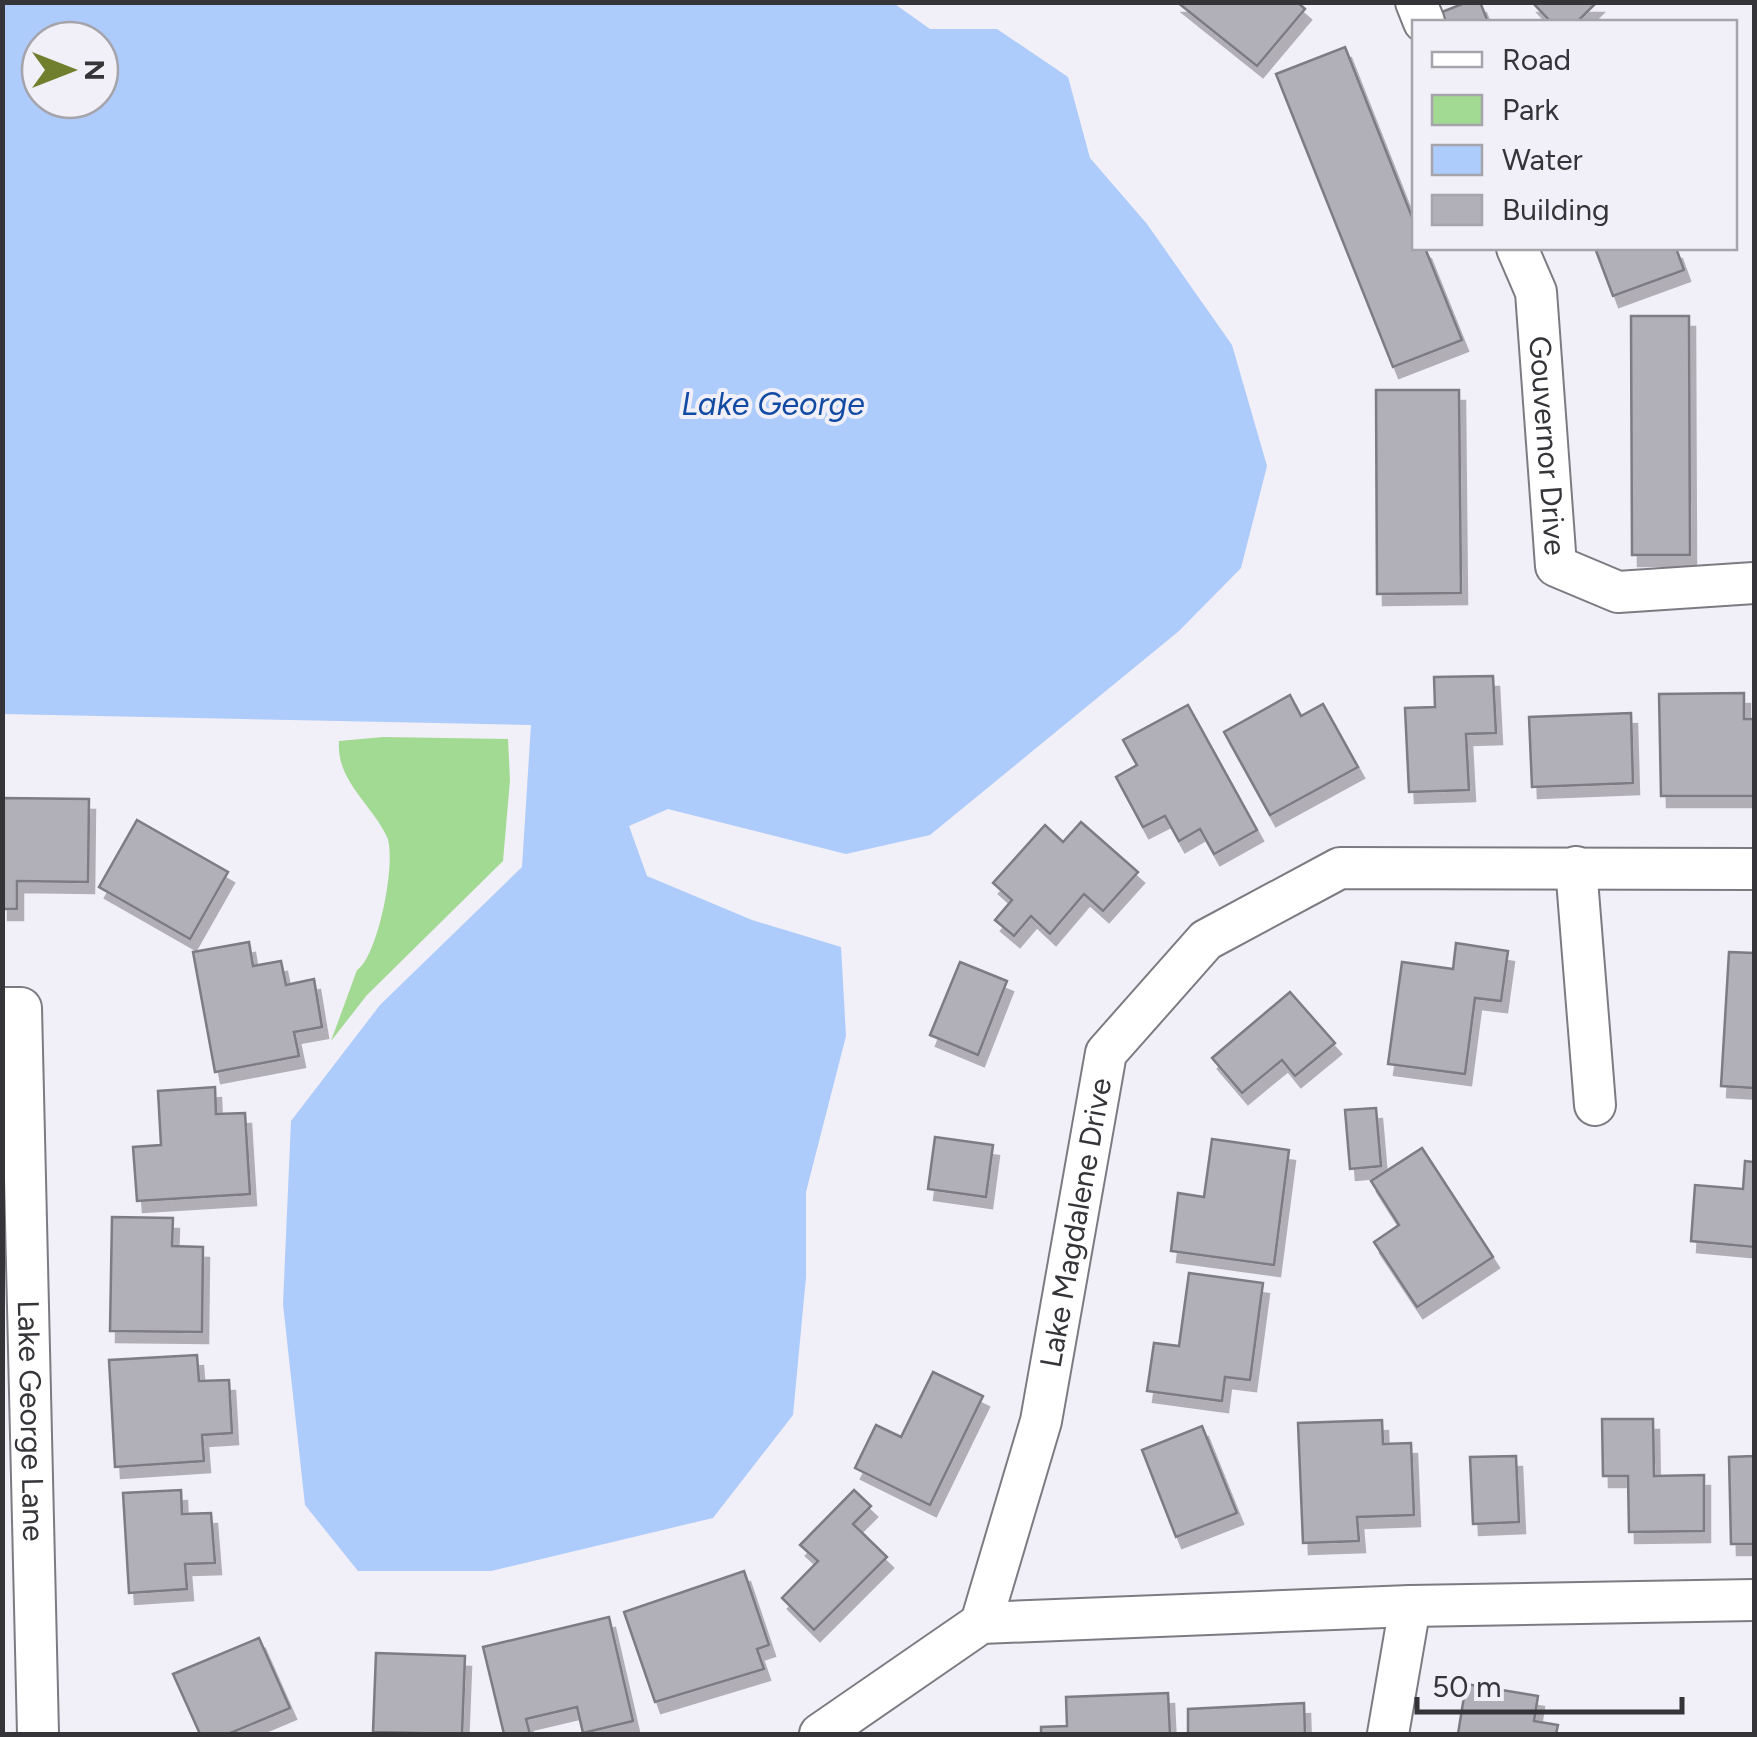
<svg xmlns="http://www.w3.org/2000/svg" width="1757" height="1737" font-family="Figtree,sans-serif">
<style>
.green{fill:#a3da93}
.water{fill:#adcbfb;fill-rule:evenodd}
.building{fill:#b1afb7;stroke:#7d7b83;stroke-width:2.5;filter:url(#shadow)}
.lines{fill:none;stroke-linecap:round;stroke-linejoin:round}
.minor-casing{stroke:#7c7b82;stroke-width:44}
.minor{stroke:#fff;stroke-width:40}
.labels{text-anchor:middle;stroke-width:8;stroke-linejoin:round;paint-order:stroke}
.street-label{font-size:30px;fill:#353438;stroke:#f1eff7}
.water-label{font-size:32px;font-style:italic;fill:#114ba3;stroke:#f1eff7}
</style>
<defs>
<filter id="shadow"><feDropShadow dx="6" dy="11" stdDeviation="0" flood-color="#0004"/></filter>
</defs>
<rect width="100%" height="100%" fill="#f1eff7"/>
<path class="green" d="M383,737L508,739L510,780L503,861L367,995L331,1041L357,970C378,957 397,860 387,837C372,804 336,781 339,741Z"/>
<path class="water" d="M892,2L930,29H997L1068,77L1090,158L1147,224L1232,345L1267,466L1241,568L1179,631L930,835L846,854L668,809L629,826L647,876L752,920L841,947L846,1036L806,1192V1277L793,1415L713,1518L491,1571H358L305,1505L283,1304L291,1121L380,1005L522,867L531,725L3,714V3ZM40,40H100V100H40Z"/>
<g class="building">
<polygon points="1177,2 1297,2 1305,9 1257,66"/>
<polygon points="1467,2 1480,2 1488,22 1446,22 1442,12"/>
<polygon points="1532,2 1597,2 1577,22 1551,22"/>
<polygon points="1345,47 1414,222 1414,248 1425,248 1462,340 1393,367 1276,74"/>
<polygon points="1595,248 1676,248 1684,270 1613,296"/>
<polygon points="1631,316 1689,316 1690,555 1632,555"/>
<polygon points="1376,390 1459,390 1461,593 1377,594"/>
<polygon points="1493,676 1496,733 1466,734 1469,790 1409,792 1405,708 1435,707 1434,677"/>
<polygon points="1744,693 1744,719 1754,719 1754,796 1661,796 1659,694"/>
<polygon points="1290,695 1301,716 1323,704 1358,767 1270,815 1224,732"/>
<polygon points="1188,705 1257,830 1214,854 1200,829 1179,841 1165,816 1143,827 1116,777 1137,765 1123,740"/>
<polygon points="1631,713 1633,783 1532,787 1529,717"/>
<polygon points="2,798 89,799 88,882 17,881 17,909 2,909"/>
<polygon points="137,820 228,872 190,939 99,887"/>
<polygon points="1081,822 1138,872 1103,911 1084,894 1050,934 1031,916 1014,936 995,920 1012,900 993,883 1045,825 1063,842"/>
<polygon points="249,942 253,966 281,961 286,985 314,979 322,1027 294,1032 299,1056 215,1072 193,952"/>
<polygon points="1456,943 1508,951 1501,1001 1475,998 1465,1074 1388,1064 1402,962 1453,969"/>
<polygon points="1729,952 1754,953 1754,1088 1721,1086"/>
<polygon points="960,962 1007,981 978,1055 930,1035"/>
<polygon points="1290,992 1335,1043 1295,1076 1282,1060 1242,1093 1212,1058"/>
<polygon points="215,1087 216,1114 245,1113 250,1194 137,1201 133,1147 161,1145 158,1091"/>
<polygon points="1376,1108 1381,1166 1350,1169 1345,1110"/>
<polygon points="935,1137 993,1145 986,1197 928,1189"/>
<polygon points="1212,1139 1289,1150 1274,1265 1171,1251 1178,1193 1204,1197"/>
<polygon points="1422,1148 1493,1257 1417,1307 1374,1242 1399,1225 1371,1181"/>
<polygon points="1745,1161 1754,1162 1754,1247 1691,1241 1695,1185 1743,1189"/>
<polygon points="112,1217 173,1218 172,1246 203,1247 202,1332 110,1331"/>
<polygon points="1189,1273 1263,1283 1250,1380 1225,1377 1222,1401 1147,1391 1154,1343 1179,1346"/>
<polygon points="197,1355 199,1381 229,1380 232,1433 202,1435 204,1461 115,1467 109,1360"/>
<polygon points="933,1372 983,1396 930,1505 855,1468 876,1425 901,1437"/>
<polygon points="1602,1419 1653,1419 1654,1476 1704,1475 1704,1531 1629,1532 1628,1476 1603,1476"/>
<polygon points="1382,1420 1383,1444 1411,1443 1414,1515 1357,1517 1359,1541 1303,1543 1298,1423"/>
<polygon points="1202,1426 1237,1513 1176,1537 1142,1450"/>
<polygon points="1754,1427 1754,1544 1731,1544 1729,1457 1754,1456"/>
<polygon points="1516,1456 1519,1522 1473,1524 1470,1457"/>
<polygon points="181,1490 182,1514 211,1513 215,1563 185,1564 187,1589 129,1593 123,1493"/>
<polygon points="854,1490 871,1506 853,1524 887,1557 814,1630 782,1598 818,1561 800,1545"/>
<polygon points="744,1571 769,1645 757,1649 764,1669 655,1702 624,1612"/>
<polygon points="609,1617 633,1721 583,1733 577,1707 526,1719 530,1734 504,1734 483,1647"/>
<polygon points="259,1638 290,1708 228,1734 200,1734 173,1674"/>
<polygon points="376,1653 465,1656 462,1734 373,1732"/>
<polygon points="1466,1684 1538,1696 1534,1721 1558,1725 1556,1734 1458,1734"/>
<polygon points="1168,1693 1170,1734 1041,1734 1041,1727 1067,1726 1066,1697"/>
<polygon points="1304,1703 1305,1734 1188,1734 1188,1709"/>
</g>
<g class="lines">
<g class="minor-casing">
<g id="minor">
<polyline points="1416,2 1424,22"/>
<path id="s1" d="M1517,248L1536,292L1556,566L1618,592L1754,583"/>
<polyline points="1576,867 1595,1105"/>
<path id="s2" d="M2,1008H21L38,1734"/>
<path id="s3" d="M981,1623L1041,1421L1106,1053L1206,940L1340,868L1754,869"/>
<polyline points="820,1734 981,1623 1410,1606 1754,1600"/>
<polyline points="1388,1734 1410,1606"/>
</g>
</g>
<use href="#minor" class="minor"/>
</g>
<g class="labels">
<g class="street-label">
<text dy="10" stroke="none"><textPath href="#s1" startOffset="202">Gouvernor Drive</textPath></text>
<text dy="10" stroke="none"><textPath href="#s3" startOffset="412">Lake Magdalene Drive</textPath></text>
<text dy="10" stroke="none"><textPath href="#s2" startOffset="432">Lake George Lane</textPath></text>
</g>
<g class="water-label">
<text x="773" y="415">Lake George</text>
</g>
</g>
<rect width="1757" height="1737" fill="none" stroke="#353438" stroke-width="10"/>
<rect x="1412" y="20" width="325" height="230" fill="#f1eff7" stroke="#a6a4ab" stroke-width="2.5"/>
<rect x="1432" y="52" width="50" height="15" fill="#ffffff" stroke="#a6a4ab" stroke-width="2.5"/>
<text x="1502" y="70" font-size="30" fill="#353438">Road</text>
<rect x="1432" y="95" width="50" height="30" fill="#a3da93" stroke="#a6a4ab" stroke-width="2.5"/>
<text x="1502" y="120" font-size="30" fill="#353438">Park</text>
<rect x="1432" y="145" width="50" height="30" fill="#adcbfb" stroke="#a6a4ab" stroke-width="2.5"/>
<text x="1502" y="170" font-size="30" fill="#353438">Water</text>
<rect x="1432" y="195" width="50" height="30" fill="#b1afb7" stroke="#a6a4ab" stroke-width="2.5"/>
<text x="1502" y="220" font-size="30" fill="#353438">Building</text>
<g transform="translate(70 70) rotate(90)"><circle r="48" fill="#f1eff7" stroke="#a6a4ab" stroke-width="2.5"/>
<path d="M0-8L18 38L0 25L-18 38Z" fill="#707f2d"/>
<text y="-15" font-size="28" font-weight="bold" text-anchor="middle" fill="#353438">N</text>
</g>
<path d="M1417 1697v15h265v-15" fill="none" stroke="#353438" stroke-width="5"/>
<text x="1432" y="1697" font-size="30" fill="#353438" stroke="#f1eff7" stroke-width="8" paint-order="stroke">50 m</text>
</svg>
